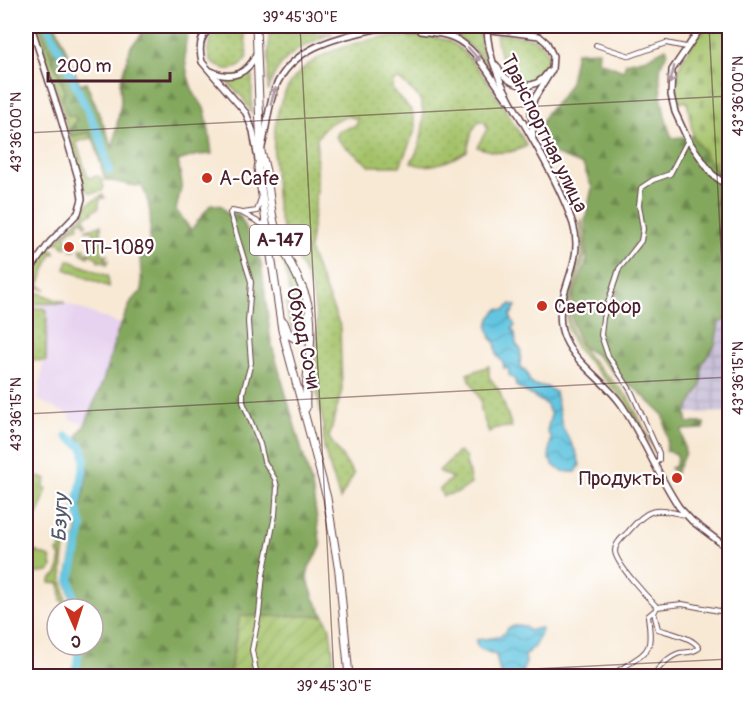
<svg xmlns="http://www.w3.org/2000/svg" width="755" height="702" font-family="Pangolin,sans-serif">
<style>
.built{fill:#e7d2ef}
.industrial{fill:url(#industrial-grid)}
.grass{fill:url(#grass-dots);stroke:#77704a;stroke-width:1.5}
.forest{fill:url(#forest-firs);stroke:#666444;stroke-width:1.5}
.cemetery{fill:url(#cemetery-stones);stroke:#77704a;stroke-width:1.5}
.park{fill:url(#park-tufts);stroke:#77704a;stroke-width:1.5}
.garden{fill:url(#garden-furrows);stroke:#77704a;stroke-width:1.5}
.pitch{fill:#a4c269;stroke:#77704a;stroke-width:1.5}
.water{fill:url(#water-waves);stroke:#567286;stroke-width:1.5}
.lines{fill:none;stroke-linecap:round;stroke-linejoin:round}
.river{stroke:#63c6e1;stroke-width:8}
.street-casing{stroke:#643d44;stroke-width:6}
.secondary-casing{stroke:#643d44;stroke-width:8}
.highway-casing{stroke:#643d44;stroke-width:9}
.street{stroke:#fff;stroke-width:4}
.secondary{stroke:#fff;stroke-width:5}
.highway{stroke:#fff;stroke-width:7}
.secondary-bridge-casing{stroke:#643d44;stroke-width:8;stroke-linecap:butt}
.secondary-bridge{stroke:#fff;stroke-width:5}
.oneway{stroke:#ae9aa0}
.ticks{fill:none;stroke:#4a1f2b;stroke-width:1.5;stroke-opacity:0.45}
.poi-dot{fill:#c8321e;stroke:#fff;stroke-width:2}
.labels{text-anchor:middle;stroke-width:4.5;stroke-linejoin:round;paint-order:stroke}
.shield{fill:#fff;stroke:#80626b;stroke-width:1.5}
.shield-label{font-size:18px;font-weight:bold;fill:#4a1f2b}
.street-label{font-size:20px;fill:#4a1f2b;stroke:#fff}
.poi-label{font-size:20px;fill:#4a1f2b;stroke:#fff;text-anchor:start}
.water-label{font-size:21px;font-style:italic;fill:#53596b;stroke:#fff}
.neatline{fill:none;stroke:#4a1f2b;stroke-width:2}
.ticks-label{font-size:15px;text-anchor:middle;fill:#4a1f2b}
</style>
<defs>
<pattern id="industrial-grid" width="8" height="8" patternUnits="userSpaceOnUse" patternTransform="scale(1.5)"><rect width="8" height="8" fill="#c8bfd8"/><path d="M0 4h8M4 0v8" fill="none" stroke="#ada4ba"/></pattern>
<pattern id="grass-dots" width="8" height="8" patternUnits="userSpaceOnUse" patternTransform="scale(1.5)"><rect width="8" height="8" fill="#a4c269"/><path d="M2 2h.1M6 6h.1" fill="none" stroke="#8fa65b" stroke-width="1.8" stroke-linecap="round"/></pattern>
<pattern id="forest-firs" width="22" height="20" patternUnits="userSpaceOnUse" patternTransform="scale(1.5)"><rect width="22" height="20" fill="#83a85d"/><path d="M5 1l3.5 6h-7zM16 11l3.5 6h-7z" fill="#6d884d"/></pattern>
<pattern id="cemetery-stones" width="16" height="16" patternUnits="userSpaceOnUse" patternTransform="scale(1.5)"><rect width="16" height="16" fill="#a4c269"/><path d="M2 7V4a2 2 0 0 1 4 0v3zM10 15v-3a2 2 0 0 1 4 0v3z" fill="#8fa65b"/></pattern>
<pattern id="park-tufts" width="24" height="20" patternUnits="userSpaceOnUse" patternTransform="scale(1.5)"><rect width="24" height="20" fill="#a4c269"/><path d="M3 7l-1-3M5 7V3M7 7l1-3M15 17l-1-3M17 17v-4M19 17l1-3" fill="none" stroke="#8fa65b"/></pattern>
<pattern id="garden-furrows" width="10" height="10" patternUnits="userSpaceOnUse" patternTransform="scale(1.5)"><rect width="10" height="10" fill="#a4c269"/><path d="M-1 1l2-2M0 10L10 0M9 11l2-2" fill="none" stroke="#8fa65b"/></pattern>
<pattern id="water-waves" width="16" height="10" patternUnits="userSpaceOnUse" patternTransform="scale(1.5)"><rect width="16" height="10" fill="#63c6e1"/><path d="M0 5q4-4 8 0t8 0" fill="none" stroke="#54a0b7"/></pattern>
</defs>
<rect width="100%" height="100%" fill="#fff"/>
<filter id="ink" filterUnits="userSpaceOnUse"><feTurbulence type="fractalNoise" baseFrequency=".0167" numOctaves="2"/><feDisplacementMap in="SourceGraphic" scale="12" xChannelSelector="R" yChannelSelector="G"/><feConvolveMatrix kernelMatrix="1 2 1 2 8 2 1 2 1" color-interpolation-filters="sRGB"/></filter>
<filter id="wash" filterUnits="userSpaceOnUse"><feTurbulence type="fractalNoise" baseFrequency=".008" numOctaves="4" result="noise"/><feDisplacementMap in="SourceGraphic" scale="24" xChannelSelector="R" yChannelSelector="G"/><feGaussianBlur stdDeviation="1.35" result="paint"/><feColorMatrix in="noise" values="0 0 0 0 0 0 0 0 0 0 0 0 0 0 0 0 0 1.4 0 .05"/><feComposite in="paint" operator="in"/></filter>
<g filter="url(#wash)">
<rect width="100%" height="100%" fill="#f8e9d5"/>
<polygon class="built" points="42,294 123,325 117,333 103,381 85,425 69,419 71,416 38,400 43,362 46,322"/>
<polygon class="industrial" points="729,318 729,412 686,413 701,385 702,364 715,345 719,323"/>
<g class="grass">
<polygon points="35,26 39,26 63,87 66,89 62,94 68,115 73,115 77,120 70,129 71,135 74,136 89,132 92,138 76,142 88,178 98,176 101,178 104,187 102,191 91,193 85,189 56,89"/>
<path d="M454,26H479L482,50L489,71C477,52 467,39 445,31L454,32Z"/>
<path d="M244,27C243,37 248,47 247,55C243,81 192,69 213,36L224,29Z"/>
<path d="M269,33H333C302,46 277,56 268,91Z"/>
<path d="M496,34C508,35 522,34 533,39C578,58 508,130 496,34Z"/>
<path d="M383,37C402,37 425,35 443,39C473,46 510,119 527,146C507,155 498,154 477,147L487,129L485,122L479,121L472,131L467,151C453,160 426,172 411,162C422,146 427,118 420,100C416,92 405,85 399,79L393,81L392,89L412,111L416,128L400,166H370L342,144L336,137L338,131L357,125V119L348,116L336,120L323,129L317,139V192L309,250L340,326L342,389L329,438L354,474L340,499C335,482 328,464 324,447C323,439 324,432 323,424C321,409 316,395 315,379C314,367 316,355 317,343C318,330 317,316 314,302C309,273 290,250 281,223C275,204 276,184 274,164C270,79 304,52 383,37Z"/>
<polygon points="251,67 252,67 252,114 243,98 224,79 240,76"/>
<polygon points="103,195 105,198 102,198 99,202 99,208 92,211 93,213 84,217 87,224 85,225 83,220 78,222 79,227 71,229 66,234 66,240 72,240 72,247 75,247 75,250 71,250 71,246 68,245 66,248 62,246 63,244 55,242 83,215 87,204"/>
<polygon points="582,219 585,256 570,301 569,316 572,333 588,356 628,397 656,452 625,401 577,349 567,329 566,305 582,256 580,225"/>
<polygon points="101,225 102,254 108,255 105,256 106,260 109,260 107,265 102,260 100,262 97,261 98,258 89,254 88,257 81,253 80,248 85,248 85,252 95,251 94,233 91,230 85,230"/>
<path d="M50,249L55,252V254L52,253L39,285L46,290L35,286L37,279L34,277L31,285L36,289V292L65,303L26,304C25,278 33,270 47,250Z"/>
<path d="M283,257C293,268 313,320 298,331L292,328L290,321L292,320H289L286,304L290,303L294,320L295,319Z"/>
<polygon points="30,308 44,308 44,310 47,310 46,361 31,360 31,326 28,310"/>
<polygon points="489,366 489,377 499,390 512,427 495,428 489,433 481,411 481,401 467,374"/>
<polygon points="458,452 465,456 471,484 459,492 443,496 439,490 452,478 439,471"/>
<path d="M69,518C69,534 64,547 63,562C61,576 64,593 67,606H63V601L61,600L60,583H50V580L58,573L61,557L57,551H59L65,529L63,528Z"/>
</g>
<g class="forest">
<path d="M39,26H56L80,84L86,82L113,148L121,102L120,83L131,46L140,37L144,26H191C181,44 185,72 193,91C196,98 203,104 205,111C209,125 210,140 212,154L197,155L178,161L182,184L176,210L191,230L211,204L222,206L227,214L235,213L240,216L261,262L271,342L312,486L321,547L309,567L307,578L314,598L324,616H240L229,676H69L75,662L76,645H93V609H73L67,584L68,573L75,541L88,469L86,448L77,436L85,425L103,381L117,333L132,300L142,291L140,257L147,256C151,230 154,211 142,186C129,187 118,181 105,180L95,143L89,132L74,136L71,135L70,129L77,120L73,116L68,115L62,99L65,89Z"/>
<path d="M666,48L668,52C666,56 662,61 661,65C657,83 665,121 672,138L693,136L712,166L729,181V318L719,323L715,345L702,364L701,385L686,413L688,423H704V429L682,430L685,453L676,473L670,468L676,466L677,454L666,451L667,440L664,416L638,391L617,376L596,355L583,347L575,332L571,313L573,297L587,260L585,221L592,188L583,165L549,152L542,140L540,126L547,112L560,99L570,82L576,52L599,51L598,61L623,71L626,63L647,58Z"/>
</g>
<path class="cemetery" d="M705,27L711,31L729,27V181L712,166L693,136L687,101L679,103C677,98 675,93 675,88C674,68 692,42 705,27Z"/>
<g class="park">
<polygon points="68,260 108,276 109,287 65,269"/>
<polygon points="26,472 46,479 43,488 47,489 38,515 26,511"/>
</g>
<polygon class="garden" points="240,616 324,616 330,628 336,676 229,676"/>
<polygon class="pitch" points="26,548 50,557 52,567 49,572 26,574"/>
<g class="water">
<path d="M511,304L516,306L510,316L515,326L512,329L515,333L516,344L521,350L520,366L526,371L530,382L533,385L547,387L555,392L562,426L576,452L580,465L576,472C565,473 555,470 549,459L551,438L547,431L551,415L546,404L516,386L515,380L509,375V369L504,368L503,362L497,356L495,342L491,338L488,327L490,318L498,309L505,310Z"/>
<path d="M516,625L524,626L529,631L540,628L542,629C542,637 535,641 534,648L530,649L525,656L526,663L522,671L525,675L523,676H501L496,655C488,650 476,652 476,640C487,638 503,640 508,628Z"/>
</g>
<g class="lines">
<g class="river">
<polyline points="48,26 100,137 109,170"/>
<polyline points="67,436 81,446 84,451 85,460 77,506 82,527 70,580 77,609"/>
<polyline points="72,676 77,665 79,645"/>
</g>
</g>
</g>
<g filter="url(#ink)">
<g class="lines">
<g class="street-casing">
<g id="street">
<polyline points="596,45 630,56 666,43 686,47"/>
<polyline points="243,213 257,211 260,201"/>
<polyline points="655,463 659,460 659,453 631,391 608,356 601,335 603,318 619,269 641,241 643,229 639,205 641,188 653,180 670,174 688,140"/>
<path d="M657,607C648,598 615,563 615,551C615,543 623,537 628,532C649,507 654,508 685,515"/>
<polyline points="657,607 682,604 730,613"/>
<polyline points="257,676 252,650 259,614 263,575 275,515 277,487 275,479 264,461 260,444 243,402 243,392 251,363 248,322 251,282 230,213 232,211 242,213 267,227"/>
<path d="M615,676L618,671C649,650 653,654 648,616L654,611"/>
<path d="M653,676C658,668 669,656 680,653C687,652 692,653 699,648C693,637 670,633 658,629L654,613L657,607"/>
</g>
</g>
<g class="secondary-casing">
<g id="secondary">
<path d="M216,26C200,32 198,46 202,62L246,113L253,131L258,160"/>
<polyline points="322,26 478,29"/>
<path d="M487,26C487,68 512,102 532,138C547,165 563,194 573,224C587,268 547,298 565,339C576,364 605,381 621,404C643,437 657,474 679,507L692,521L730,550"/>
<polyline points="702,26 672,70 671,95 675,112 688,140 712,174 730,188"/>
<path d="M420,31C432,33 443,33 454,38C477,48 491,79 507,99"/>
<polyline points="501,31 539,36 547,43 553,56 552,70 534,99 531,109 533,137"/>
<path d="M496,65C507,86 533,95 548,72"/>
<path d="M211,71C231,81 248,74 256,54"/>
<path d="M262,147C267,127 268,106 275,88C294,43 343,37 384,27"/>
<polyline points="26,276 50,242 78,213 82,199 79,181 60,116 31,26"/>
<polyline points="26,336 26,360"/>
</g>
</g>
<g class="highway-casing">
<g id="highway">
<polyline points="256,26 261,153 258,168 282,330 327,498 339,572 349,676"/>
<path d="M261,153C270,176 268,204 276,230C285,259 306,284 310,315C314,346 304,377 306,408"/>
<polyline points="284,322 289,335 296,339 306,336 309,329"/>
</g>
</g>
<use href="#street" class="street"/>
<use href="#secondary" class="secondary"/>
<use href="#highway" class="highway"/>
<g class="secondary-bridge-casing">
<polyline id="secondary-bridge" points="478,29 501,31"/>
</g>
<use href="#secondary-bridge" class="secondary-bridge"/>
</g>
<defs><path id="oneway-shaft" d="M-6 0H5M1.5-3L5.5 0L1.5 3" fill="none" stroke-width="1.6" stroke-linecap="round" stroke-linejoin="round" transform="scale(1.5)"/></defs>
<g class="oneway">
<use href="#oneway-shaft" transform="translate(474 54) rotate(48)"/>
<use href="#oneway-shaft" transform="translate(672 75) rotate(104)"/>
<use href="#oneway-shaft" transform="translate(273 96) rotate(-73)"/>
</g>
</g>
<path class="ticks" d="M300,26L334,676M709,26L730,415M26,133L730,96M26,414L730,377M396,676L730,659"/>
<g class="poi-dot">
<circle cx="207" cy="178" r="6"/>
<circle cx="69" cy="247" r="6"/>
<circle cx="542" cy="306" r="6"/>
<circle cx="677" cy="478" r="6"/>
</g>
<g class="labels">
<rect class="shield" x="250" y="225" width="60" height="30" rx="4.5"/>
<g class="shield-label">
<text x="280" y="246">А-147</text>
</g>
<g class="street-label">
<text transform="translate(545 133) rotate(64)" y="7">Транспортная улица</text>
<text transform="translate(304 338) rotate(78)" y="7">Обход Сочи</text>
</g>
<g class="poi-label">
<text x="219" y="185">A-Cafe</text>
<text x="81" y="254">ТП-1089</text>
<text x="554" y="313">Светофор</text>
<text x="665" y="485" text-anchor="end">Продукты</text>
</g>
<g class="water-label">
<text transform="translate(60 518) rotate(-87)" y="7">Бзугу</text>
</g>
</g>
<rect width="755" height="702" fill="none" stroke="#fff" stroke-width="66"/>
<g transform="translate(75 627) rotate(177)"><circle r="28" fill="#ffffff" stroke="#b7a5aa" stroke-width="1.5"/>
<path d="M0-4.5L10 22L0 15L-10 22Z" fill="#c8321e"/>
<text y="-9" font-size="16" font-weight="bold" text-anchor="middle" fill="#4a1f2b">С</text>
</g>
<path d="M48 72v9h122v-9" fill="none" stroke="#4a1f2b" stroke-width="3"/>
<text x="57" y="72" font-size="18" fill="#4a1f2b" stroke="#ffffff" stroke-width="4.5" paint-order="stroke">200 m</text>
<rect x="33" y="33" width="689" height="636" class="neatline"/>
<g class="ticks-label">
<text x="300" y="22">39°45'30"E</text>
<text transform="translate(738 96) rotate(-90)" y="5">43°36'00"N</text>
<text transform="translate(16 132) rotate(-90)" y="5">43°36'00"N</text>
<text transform="translate(738 378) rotate(-90)" y="5">43°36'15"N</text>
<text transform="translate(16 414) rotate(-90)" y="5">43°36'15"N</text>
<text x="334" y="691">39°45'30"E</text>
</g>
</svg>
